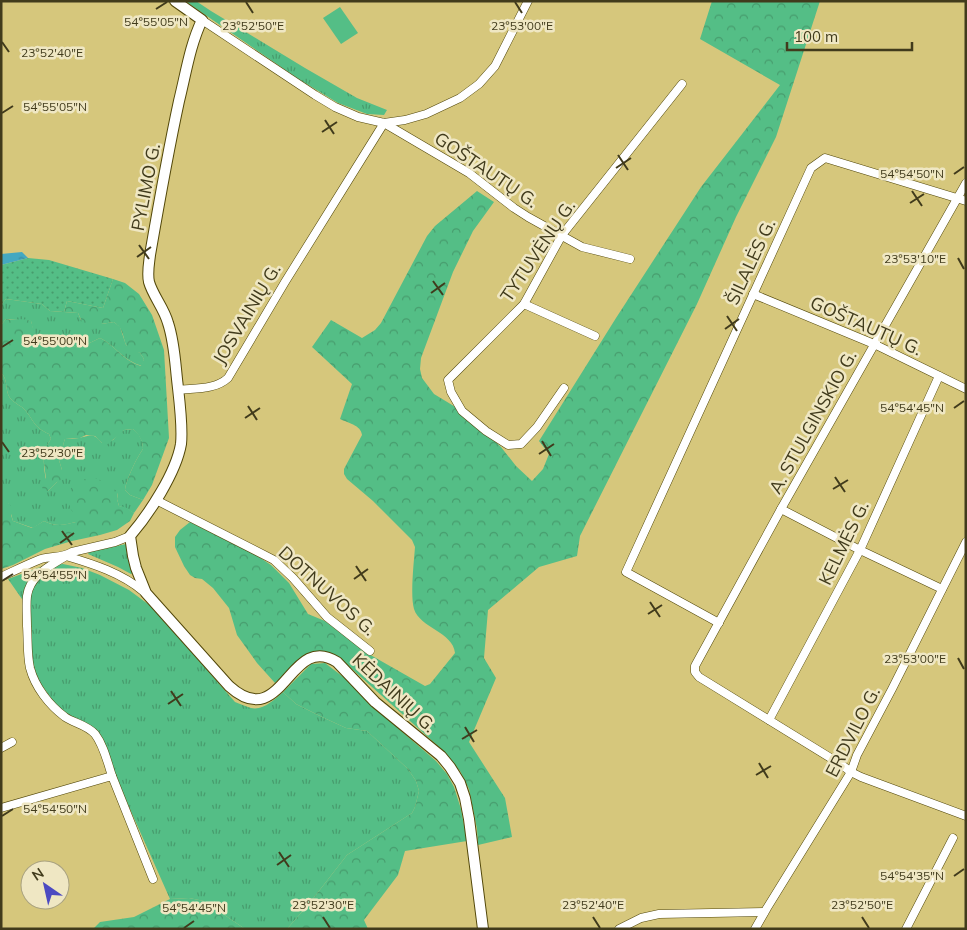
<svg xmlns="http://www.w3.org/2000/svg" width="967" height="930" font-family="Mulish,sans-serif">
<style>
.grass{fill:url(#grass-tufts)}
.forest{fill:url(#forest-crowns)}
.garden{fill:url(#garden-dots)}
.pitch{fill:#54be86}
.water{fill:url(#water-ripples)}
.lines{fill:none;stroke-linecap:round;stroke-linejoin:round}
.minor-casing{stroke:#524709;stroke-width:9}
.secondary-casing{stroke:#524709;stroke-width:12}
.minor{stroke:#fff;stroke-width:8}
.secondary{stroke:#fff;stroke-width:10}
.ticks{fill:none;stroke:#413b1c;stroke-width:2}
.labels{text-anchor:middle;stroke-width:5;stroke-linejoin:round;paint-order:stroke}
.street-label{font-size:18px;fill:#413b1c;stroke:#efe7c3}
.ticks-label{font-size:12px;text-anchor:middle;fill:#413b1c;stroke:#efe7c3;stroke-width:5;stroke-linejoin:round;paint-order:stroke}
</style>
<defs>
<pattern id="grass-tufts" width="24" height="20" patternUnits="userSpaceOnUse" patternTransform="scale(1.25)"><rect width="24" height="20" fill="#54be86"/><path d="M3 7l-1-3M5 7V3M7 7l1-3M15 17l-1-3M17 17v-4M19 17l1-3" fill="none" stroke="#479c6d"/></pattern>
<pattern id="forest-crowns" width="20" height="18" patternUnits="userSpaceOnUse" patternTransform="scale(1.25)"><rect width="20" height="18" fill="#54be86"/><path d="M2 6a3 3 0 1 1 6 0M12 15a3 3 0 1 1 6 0" fill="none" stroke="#479c6d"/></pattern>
<pattern id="garden-dots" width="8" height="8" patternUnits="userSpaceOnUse" patternTransform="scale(1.25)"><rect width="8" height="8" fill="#54be86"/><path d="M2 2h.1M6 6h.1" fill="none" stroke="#479c6d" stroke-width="1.8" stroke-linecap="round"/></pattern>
<pattern id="water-ripples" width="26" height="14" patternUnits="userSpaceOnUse" patternTransform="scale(1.25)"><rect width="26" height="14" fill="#44a8c1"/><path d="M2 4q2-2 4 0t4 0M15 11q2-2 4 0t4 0" fill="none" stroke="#3a8a9c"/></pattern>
</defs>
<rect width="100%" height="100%" fill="#d6c77c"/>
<g class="grass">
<polygon points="185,1 196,1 211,11 305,68 357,98 387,110 384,115 367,114 338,103 300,80"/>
<path d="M6,299L42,304L50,311L78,313L81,320L101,324L114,322L120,327L126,345L140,353L144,359L142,366C122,360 116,346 100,338L79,348L66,344L60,338L34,335L31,321L6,319L1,325V305Z"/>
<path d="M1,373C9,380 4,391 11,399C14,403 20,405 24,409C34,420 33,427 49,434L51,439C39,455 45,473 48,491L57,482L62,470L59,460C63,453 62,446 65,439C70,439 74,439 79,438C91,436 92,432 102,443L113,440L118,434L124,430L133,429C140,435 143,440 143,449C137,457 126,480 125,490L130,495L143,500L134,513L125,508L119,506L117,499L118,493L76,515V522C65,525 55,527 44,521L33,528L13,521L8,503H1Z"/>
<polygon points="126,544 130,566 133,573 131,574 118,567 88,554 89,552"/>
<path d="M63,564L82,568L100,575L129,590L152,607L235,702C240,704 245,706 251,708C263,711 275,699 283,692L296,704L322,717L346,728L367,731L408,769L416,781L419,791L415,807L412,813L347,855L308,905L287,929H245L204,901L189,898L170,899L117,780L103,741L56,705L38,680L32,667L31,612L8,579L43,566Z"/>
</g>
<g class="forest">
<path d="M712,1H820L776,137L736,217L697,304L580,536L577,556L539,567L488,610L484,658L496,678L469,742L505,798L512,837L478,845L477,829L469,789L460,771L439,747L343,661C334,656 323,650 312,652C303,654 283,676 275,683L257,663L237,635L229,608L213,588L202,579L195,578L190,575L184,566L175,547V537L180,530L190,522L256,555L271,565L289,583L308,614L325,621L367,653L425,686L430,684L455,653C453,632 420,628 414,609C410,596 414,561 415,547L412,540L373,501L347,479L344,474V469L362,435C361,425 348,423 340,419L352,384L312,347L331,320L362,338L375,330L381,323L427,236L435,226L477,191L494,202L473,231L453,272L421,358L420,369L422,378L434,394L462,411L501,447L516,466L532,481L543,469L549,454L539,441L616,318L701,187L780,85L700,39Z"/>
<path d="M113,279L125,283L139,294L152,315L164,350L169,438L152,485L143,500L130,495L125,490C126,480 137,457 143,449C143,440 139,435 133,429L124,430L108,444L102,443L95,436L86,435L80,438L65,439C62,446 63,453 59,460L62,470L63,479L57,482L48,491L43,490L41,483L46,478C44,462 41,452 51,439L49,434C33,427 34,420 24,409C20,405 14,403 11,399C4,391 9,380 1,373V325L6,319C17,321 21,317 31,321L35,335L60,338L66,344L79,348L100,338C116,346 122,360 141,366L144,359L140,353C121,348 127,340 120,328C119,326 115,323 114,322L101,324L93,330L85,328L78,313L64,312L67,301L103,308Z"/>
<path d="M84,479H97L110,486L118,492L117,499L119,506L125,507L134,513L130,521L117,530L100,535L72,541L45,549L13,565L1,569V503H8L13,508L11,515L13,521L32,528L44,521C55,527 64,525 76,522V515L71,510L68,500L71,488Z"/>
<polygon points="325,663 346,679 392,723 436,761 447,774 454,787 461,809 467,841 405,851 398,875 364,920 368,929 287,929 308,905 347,855 412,813 415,807 419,791 416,781 408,769 367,731 346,728 322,717 296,704 283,692 311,664"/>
<polygon points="189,898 204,901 245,929 93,929 100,922 134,917 170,899"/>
</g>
<polygon class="garden" points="28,258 49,260 113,279 103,308 67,301 64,312 50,311 42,304 6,299 1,305 1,265"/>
<polygon class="pitch" points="340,7 358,33 341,44 323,18"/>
<polygon class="water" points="22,252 28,258 1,265 1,254"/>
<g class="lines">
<g class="minor-casing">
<g id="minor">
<polyline points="202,20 315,95 335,107 358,117 384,123 405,120 426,114 460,98 479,84 495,66 528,1"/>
<polyline points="966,183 781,509 695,666 695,672 699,677 842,765 851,772 861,777 966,816"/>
<polyline points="753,294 874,344 966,389"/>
<polyline points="524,304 595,336"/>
<polyline points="564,388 537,427 521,444 508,445 486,431 462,411 451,392 448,380 524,304 562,235 682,84"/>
<path d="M178,390C195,388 215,390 228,378L285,282L384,123L469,173L514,208L528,217L582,247L630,259"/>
<polyline points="156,500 274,560 293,578 327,617 370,651"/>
<polyline points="781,509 860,550 942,589"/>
<path d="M1,577C14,571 28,564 41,559C52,556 62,558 72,552L115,542L130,536"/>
<polyline points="719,623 626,572 811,168 825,158 966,201"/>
<polyline points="769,720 860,550 939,376"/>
<polyline points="1,748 12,742"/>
<path d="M112,776C107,761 104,746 95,734C87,725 74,723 65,717C49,705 35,687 30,668C27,655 28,640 27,626C27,616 26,605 27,596C30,575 50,566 66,556C93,564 122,573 144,592"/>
<polyline points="1,808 112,776 153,879"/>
<polyline points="619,929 641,918 659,914 764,912"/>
<polyline points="755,929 767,908 851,772 857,755 892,689 966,542"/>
<polyline points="906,929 953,838"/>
</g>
</g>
<g class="secondary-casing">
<path id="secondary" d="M175,1L202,20C190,45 186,73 179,101C168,152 159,203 150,255C149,264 147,273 149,282C153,296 164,308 168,323C174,341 175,360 177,379C179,398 183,425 181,444C176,473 149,514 130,536L133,556L136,568L146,593L229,686C283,735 289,631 337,662L375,702L441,756L450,767L460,783L465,798L469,819L483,929"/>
</g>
<use href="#minor" class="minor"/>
<use href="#secondary" class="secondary"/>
</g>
<path class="ticks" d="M246,2L253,13M515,2L522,13M156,9L167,2M2,42L9,52M2,113L13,106M325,120L334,134M322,132L337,122M618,155L628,170M616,168L631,158M954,174L964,167M912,191L922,206M910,203L924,194M139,245L149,259M137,257L151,247M958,258L964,269M433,281L443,295M431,293L445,283M727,316L737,331M725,329L739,319M2,347L13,340M248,406L257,420M954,408L964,401M245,418L260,408M542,441L551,456M2,442L9,452M539,454L554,444M835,477L845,492M833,489L848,480M62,531L72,545M60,543L74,533M356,566L366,581M354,579L368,569M2,581L13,574M650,602L660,617M648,614L662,605M958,658L964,669M171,691L181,706M168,704L183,694M465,727L474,742M462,739L477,730M759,763L768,778M756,775L771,766M2,816L13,809M279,852L289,867M277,865L291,855M954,876L964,869M323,917L330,928M593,917L600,928M862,917L869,928M184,928L194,921"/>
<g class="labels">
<g class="street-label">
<text transform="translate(486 170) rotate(34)" y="6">GOŠTAUTŲ G.</text>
<text transform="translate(146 187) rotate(-79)" y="6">PYLIMO G.</text>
<text transform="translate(538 251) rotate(-56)" y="6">TYTUVĖNŲ G.</text>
<text transform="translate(751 262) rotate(-65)" y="6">ŠILALĖS G.</text>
<text transform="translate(247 314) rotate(-59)" y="6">JOSVAINIŲ G.</text>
<text transform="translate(866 326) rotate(24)" y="6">GOŠTAUTŲ G.</text>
<text transform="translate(813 422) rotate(-61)" y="6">A. STULGINSKIO G.</text>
<text transform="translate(844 543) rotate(-64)" y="6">KELMĖS G.</text>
<text transform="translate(327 591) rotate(42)" y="6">DOTNUVOS G.</text>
<text transform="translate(394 693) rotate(43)" y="6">KĖDAINIŲ G.</text>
<text transform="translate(853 732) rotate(-63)" y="6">ERDVILO G.</text>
</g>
</g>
<g class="ticks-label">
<text x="156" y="26">54°55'05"N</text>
<text x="253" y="30">23°52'50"E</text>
<text x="522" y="30">23°53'00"E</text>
<text x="52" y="57">23°52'40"E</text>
<text x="55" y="111">54°55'05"N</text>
<text x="912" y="178">54°54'50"N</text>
<text x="915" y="263">23°53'10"E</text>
<text x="55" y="345">54°55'00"N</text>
<text x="912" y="412">54°54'45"N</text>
<text x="52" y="457">23°52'30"E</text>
<text x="55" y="579">54°54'55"N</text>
<text x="915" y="663">23°53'00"E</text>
<text x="55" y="813">54°54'50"N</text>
<text x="912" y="880">54°54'35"N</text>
<text x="323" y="909">23°52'30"E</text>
<text x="593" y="909">23°52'40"E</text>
<text x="862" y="909">23°52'50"E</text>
<text x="194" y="912">54°54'45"N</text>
</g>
<rect width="967" height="930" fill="none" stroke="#413b1c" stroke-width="5"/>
<g transform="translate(45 885) rotate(326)"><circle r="24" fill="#efe7c3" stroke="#a9a280"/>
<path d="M0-4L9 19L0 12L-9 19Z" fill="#4c4ac1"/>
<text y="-8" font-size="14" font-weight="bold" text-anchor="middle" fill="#413b1c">N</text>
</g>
<path d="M787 42v8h125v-8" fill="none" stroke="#413b1c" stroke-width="2.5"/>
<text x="794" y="42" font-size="15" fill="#413b1c" stroke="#efe7c3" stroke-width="4" paint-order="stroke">100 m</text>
</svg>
